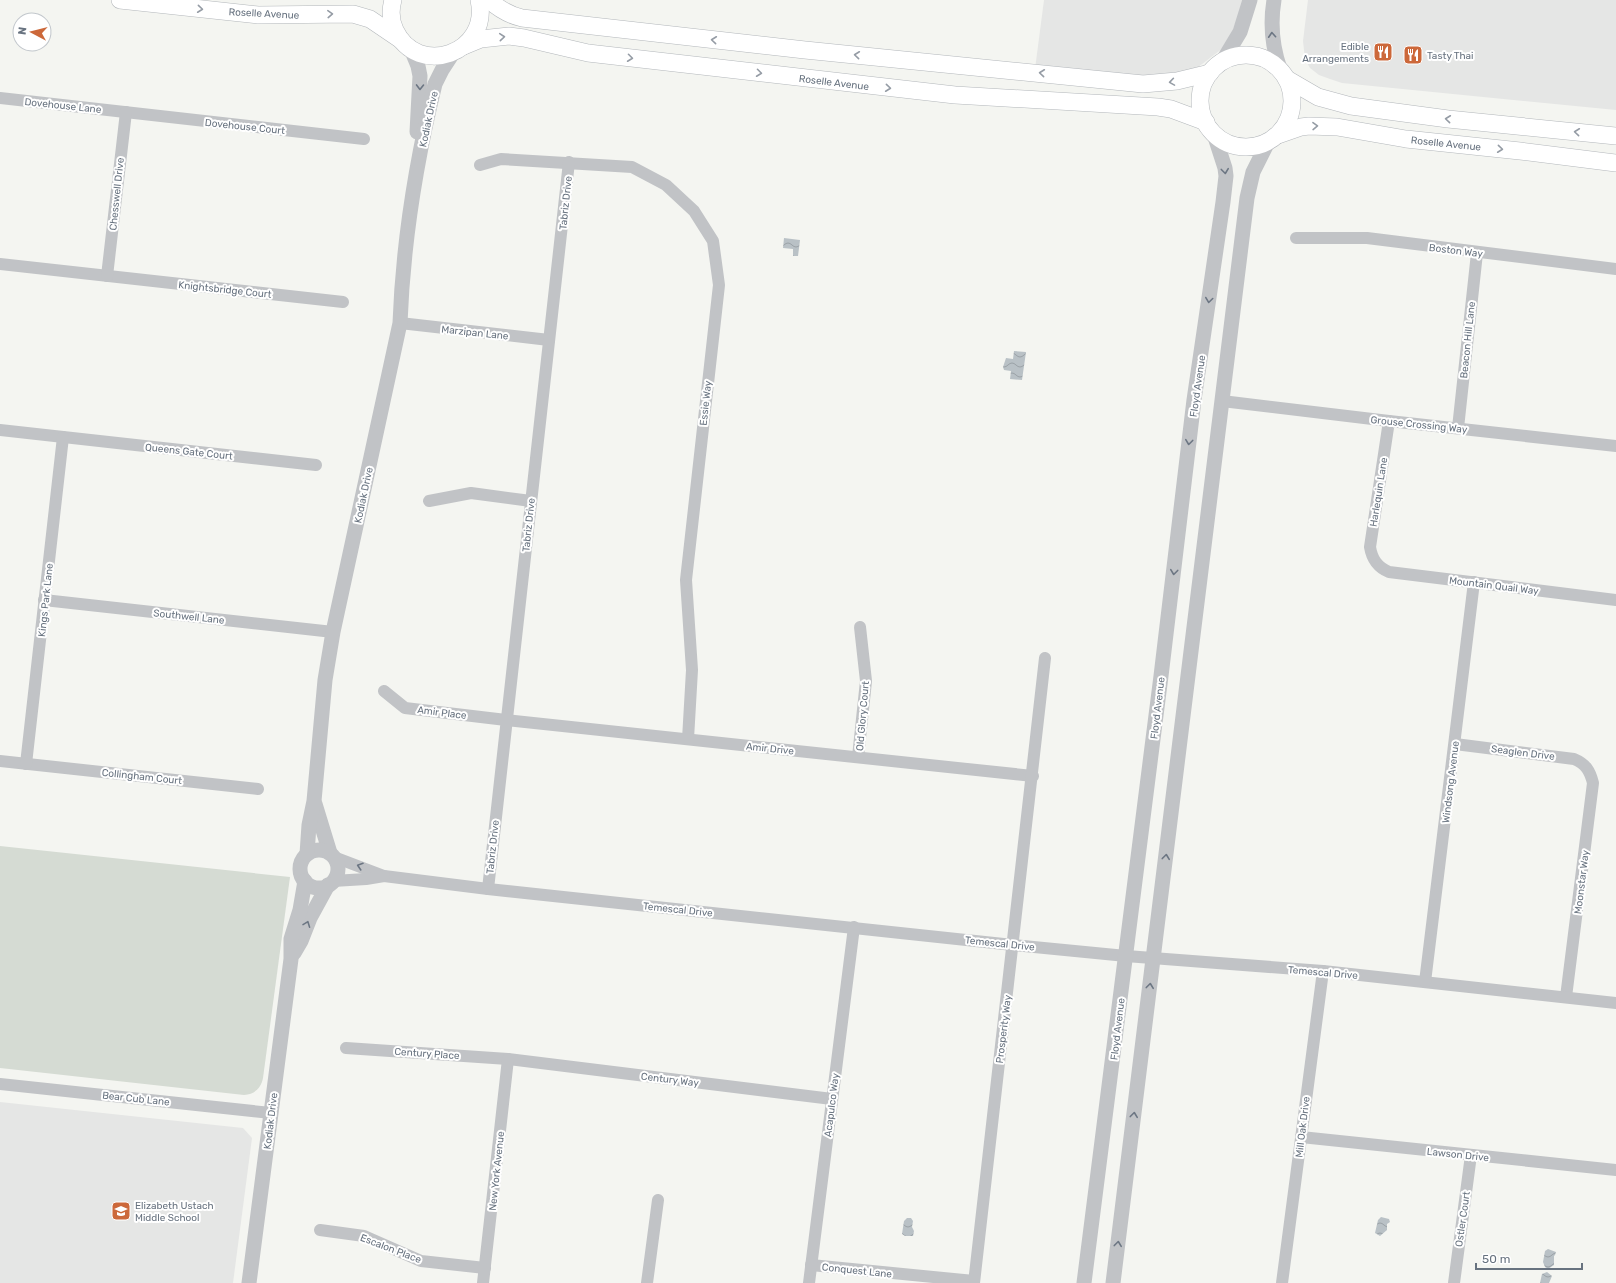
<svg xmlns="http://www.w3.org/2000/svg" width="1616" height="1283" font-family="Rubik,sans-serif">
<style>
.built{fill:#e5e6e5}
.green{fill:#d5dbd3}
.water{fill:url(#water-waves)}
.lines{fill:none;stroke-linecap:round;stroke-linejoin:round}
.secondary-casing{stroke:#b3b7bb;stroke-width:18}
.minor{stroke:#c1c3c6;stroke-width:12}
.tertiary{stroke:#c1c3c6;stroke-width:15}
.secondary{stroke:#fff;stroke-width:17}
.oneway{stroke:#959ca5}
.oneway2{stroke:#6c7683}
.labels{text-anchor:middle;stroke-width:4;stroke-linejoin:round;paint-order:stroke}
.street-label{font-size:10px;fill:#67727f;stroke:#fff}
.poi-label{font-size:10px;fill:#67727f;stroke:#fff;text-anchor:start}
</style>
<defs>
<pattern id="water-waves" width="16" height="10" patternUnits="userSpaceOnUse"><rect width="16" height="10" fill="#b9c1c6"/><path d="M0 5q4-4 8 0t8 0" fill="none" stroke="#9aa1a6"/></pattern>
</defs>
<rect width="100%" height="100%" fill="#f4f5f1"/>
<g class="built">
<polygon points="1044,0 1244,0 1227,45 1189,74 1151,80 1035,69"/>
<polygon points="1308,0 1616,0 1616,110 1342,83 1330,79 1319,75 1310,68 1305,59 1303,41"/>
<polygon points="0,1102 243,1128 252,1138 233,1283 0,1283"/>
</g>
<path class="green" d="M0,846L290,877L263,1078C261,1088 255,1094 244,1095L0,1068Z"/>
<g class="water">
<polygon points="784,238 800,240 798,256 793,256 793,249 783,248"/>
<polygon points="1014,351 1026,352 1022,380 1010,379 1011,371 1004,370 1003,367 1006,358 1013,359"/>
<polygon points="1381,1217 1389,1219 1390,1222 1387,1224 1387,1230 1380,1236 1375,1233 1378,1220"/>
<polygon points="907,1218 911,1218 913,1221 912,1227 914,1231 913,1236 905,1236 902,1234 904,1221"/>
<polygon points="1548,1249 1556,1252 1555,1255 1554,1256 1554,1265 1548,1269 1545,1267 1543,1262 1545,1251"/>
<polygon points="1547,1272 1552,1276 1549,1283 1540,1283 1542,1274"/>
</g>
<g class="lines">
<g class="secondary-casing">
<g id="secondary">
<polyline points="120,0 258,15 353,14 370,19 401,40"/>
<path d="M393,0C390,10 391,21 395,30C418,79 491,53 479,0"/>
<path d="M489,0C499,9 509,15 522,18L805,50L1143,84L1177,81L1210,73"/>
<polyline points="464,46 481,39 509,36 524,38 588,53 955,95 1158,107 1171,109 1206,122"/>
<circle cx="1246" cy="101" r="46"/>
<polyline points="1287,79 1318,97 1351,106 1448,119 1616,136"/>
<polyline points="1278,135 1301,127 1309,126 1337,127 1406,139 1520,151 1616,163"/>
</g>
</g>
<g class="minor">
<polyline points="0,98 364,139"/>
<polyline points="480,165 501,159 632,167 666,185 694,211 713,241 719,285 686,580 692,670 688,739"/>
<polyline points="1296,238 1367,238 1616,269"/>
<polyline points="0,264 343,302"/>
<polyline points="107,276 126,112"/>
<polyline points="400,323 549,340"/>
<polyline points="1222,401 1389,421 1616,446"/>
<path d="M1389,421L1370,547C1372,559 1377,567 1389,572L1616,600"/>
<polyline points="1458,428 1477,253"/>
<polyline points="0,430 316,465"/>
<polyline points="429,501 471,493 531,501"/>
<polyline points="44,600 333,632"/>
<polyline points="384,691 405,708 506,720 1033,776"/>
<path d="M1455,744L1574,759C1586,764 1590,771 1593,783L1566,997"/>
<polyline points="858,757 866,681 860,627"/>
<polyline points="0,761 258,789"/>
<polyline points="26,764 63,437"/>
<polyline points="334,857 384,876 488,889 1013,945 1126,956 1323,971 1616,1003"/>
<polyline points="333,881 366,879 384,876"/>
<polyline points="488,889 569,162"/>
<polyline points="1425,982 1474,582"/>
<polyline points="346,1048 508,1059 832,1099"/>
<polyline points="0,1084 271,1113"/>
<polyline points="1301,1137 1616,1170"/>
<polyline points="320,1230 364,1236 421,1261 485,1268"/>
<polyline points="811,1265 974,1281"/>
<polyline points="483,1283 508,1059"/>
<polyline points="647,1283 658,1200"/>
<polyline points="809,1283 854,927"/>
<polyline points="974,1283 1045,658"/>
<polyline points="1282,1283 1323,971"/>
<polyline points="1454,1283 1471,1155"/>
</g>
<g class="tertiary">
<path d="M1274,0C1270,24 1272,46 1280,69"/>
<polyline points="411,49 418,66 420,76 417,132"/>
<polyline points="1222,62 1240,32 1250,0"/>
<polyline points="315,804 330,853"/>
<circle cx="319" cy="869" r="19"/>
<path d="M307,854L309,825L314,801L325,680L333,632L400,323C403,243 416,162 435,84L442,70L453,53"/>
<polyline points="294,953 301,941 310,918 328,885"/>
<polyline points="249,1283 291,959 291,939 300,910 305,881"/>
<polyline points="1084,1283 1161,676 1194,400 1223,202 1226,176 1225,168 1214,134"/>
<polyline points="1113,1283 1247,198 1253,172 1268,142"/>
</g>
<use href="#secondary" class="secondary"/>
</g>
<defs><path id="oneway-chevron" d="M-2-3.5L2.5 0L-2 3.5" fill="none" stroke-width="1.6" stroke-linecap="round" stroke-linejoin="round"/></defs>
<g class="oneway">
<use href="#oneway-chevron" transform="translate(200 9) rotate(6)"/>
<use href="#oneway-chevron" transform="translate(330 14) rotate(-3)"/>
<use href="#oneway-chevron" transform="translate(502 37) rotate(-5)"/>
<use href="#oneway-chevron" transform="translate(714 40) rotate(-174)"/>
<use href="#oneway-chevron" transform="translate(857 55) rotate(-174)"/>
<use href="#oneway-chevron" transform="translate(630 58) rotate(7)"/>
<use href="#oneway-chevron" transform="translate(759 73) rotate(7)"/>
<use href="#oneway-chevron" transform="translate(1042 73) rotate(-174)"/>
<use href="#oneway-chevron" transform="translate(1172 82) rotate(171)"/>
<use href="#oneway-chevron" transform="translate(888 88) rotate(6)"/>
<use href="#oneway-chevron" transform="translate(1448 119) rotate(-174)"/>
<use href="#oneway-chevron" transform="translate(1315 126) rotate(-1)"/>
<use href="#oneway-chevron" transform="translate(1577 132) rotate(-174)"/>
<use href="#oneway-chevron" transform="translate(1500 149) rotate(6)"/>
</g>
<g class="oneway2">
<use href="#oneway-chevron" transform="translate(1272 35) rotate(-94)"/>
<use href="#oneway-chevron" transform="translate(420 87) rotate(91)"/>
<use href="#oneway-chevron" transform="translate(1225 171) rotate(83)"/>
<use href="#oneway-chevron" transform="translate(1209 300) rotate(98)"/>
<use href="#oneway-chevron" transform="translate(1189 442) rotate(97)"/>
<use href="#oneway-chevron" transform="translate(1174 572) rotate(97)"/>
<use href="#oneway-chevron" transform="translate(1166 857) rotate(-83)"/>
<use href="#oneway-chevron" transform="translate(360 866) rotate(-162)"/>
<use href="#oneway-chevron" transform="translate(307 924) rotate(-69)"/>
<use href="#oneway-chevron" transform="translate(1150 986) rotate(-83)"/>
<use href="#oneway-chevron" transform="translate(1134 1115) rotate(-83)"/>
<use href="#oneway-chevron" transform="translate(1118 1244) rotate(-83)"/>
</g>
<defs>
<g id="restaurant-square" transform="scale(1)"><rect x="-9" y="-9" width="18" height="18" rx="4" fill="#cc683a" stroke="#fff"/><path d="M-5-6h1v4h1v-4h1v4h1v-4h1v5L-1.5 .5V6h-2V.5L-5-1ZM5-6V6H3V1.5H1.5Q1.5-4 5-6Z" fill="#fff"/></g>
<g id="school-square" transform="scale(1)"><rect x="-9" y="-9" width="18" height="18" rx="4" fill="#cc683a" stroke="#fff"/><path d="M0-5L7-2L0 1L-7-2ZM-4 1L0 2.5L4 1V4Q0 6-4 4Z" fill="#fff"/></g>
</defs>
<g fill-rule="evenodd">
<use href="#restaurant-square" x="1383" y="52"/>
<use href="#restaurant-square" x="1413" y="55"/>
<use href="#school-square" x="121" y="1211"/>
</g>
<g class="labels">
<g class="street-label">
<text transform="translate(264 13) rotate(3)" y="4">Roselle Avenue</text>
<text transform="translate(834 82) rotate(7)" y="4">Roselle Avenue</text>
<text transform="translate(63 105) rotate(6)" y="4">Dovehouse Lane</text>
<text transform="translate(428 119) rotate(-78)" y="4">Kodiak Drive</text>
<text transform="translate(245 126) rotate(6)" y="4">Dovehouse Court</text>
<text transform="translate(1446 143) rotate(6)" y="4">Roselle Avenue</text>
<text transform="translate(116 194) rotate(-84)" y="4">Chesswell Drive</text>
<text transform="translate(565 203) rotate(-84)" y="4">Tabriz Drive</text>
<text transform="translate(1456 250) rotate(7)" y="4">Boston Way</text>
<text transform="translate(225 289) rotate(6)" y="4">Knightsbridge Court</text>
<text transform="translate(475 332) rotate(6)" y="4">Marzipan Lane</text>
<text transform="translate(1467 340) rotate(-84)" y="4">Beacon Hill Lane</text>
<text transform="translate(1197 386) rotate(-82)" y="4">Floyd Avenue</text>
<text transform="translate(705 403) rotate(-84)" y="4">Essie Way</text>
<text transform="translate(1419 424) rotate(6)" y="4">Grouse Crossing Way</text>
<text transform="translate(189 451) rotate(6)" y="4">Queens Gate Court</text>
<text transform="translate(1378 492) rotate(-81)" y="4">Harlequin Lane</text>
<text transform="translate(363 495) rotate(-78)" y="4">Kodiak Drive</text>
<text transform="translate(528 525) rotate(-84)" y="4">Tabriz Drive</text>
<text transform="translate(1494 585) rotate(7)" y="4">Mountain Quail Way</text>
<text transform="translate(45 600) rotate(-84)" y="4">Kings Park Lane</text>
<text transform="translate(189 616) rotate(6)" y="4">Southwell Lane</text>
<text transform="translate(1157 708) rotate(-83)" y="4">Floyd Avenue</text>
<text transform="translate(442 712) rotate(7)" y="4">Amir Place</text>
<text transform="translate(862 716) rotate(-85)" y="4">Old Glory Court</text>
<text transform="translate(770 748) rotate(6)" y="4">Amir Drive</text>
<text transform="translate(1523 752) rotate(7)" y="4">Seaglen Drive</text>
<text transform="translate(142 776) rotate(6)" y="4">Collingham Court</text>
<text transform="translate(1450 782) rotate(-83)" y="4">Windsong Avenue</text>
<text transform="translate(492 847) rotate(-84)" y="4">Tabriz Drive</text>
<text transform="translate(1581 882) rotate(-83)" y="4">Moonstar Way</text>
<text transform="translate(678 909) rotate(6)" y="4">Temescal Drive</text>
<text transform="translate(1000 943) rotate(6)" y="4">Temescal Drive</text>
<text transform="translate(1323 972) rotate(5)" y="4">Temescal Drive</text>
<text transform="translate(1003 1029) rotate(-83)" y="4">Prosperity Way</text>
<text transform="translate(1117 1029) rotate(-83)" y="4">Floyd Avenue</text>
<text transform="translate(427 1053) rotate(4)" y="4">Century Place</text>
<text transform="translate(670 1079) rotate(7)" y="4">Century Way</text>
<text transform="translate(136 1098) rotate(6)" y="4">Bear Cub Lane</text>
<text transform="translate(831 1105) rotate(-83)" y="4">Acapulco Way</text>
<text transform="translate(270 1121) rotate(-83)" y="4">Kodiak Drive</text>
<text transform="translate(1302 1127) rotate(-83)" y="4">Mill Oak Drive</text>
<text transform="translate(1458 1154) rotate(6)" y="4">Lawson Drive</text>
<text transform="translate(496 1171) rotate(-84)" y="4">New York Avenue</text>
<text transform="translate(1462 1219) rotate(-82)" y="4">Ostler Court</text>
<text transform="translate(391 1248) rotate(21)" y="4">Escalon Place</text>
<text transform="translate(857 1270) rotate(6)" y="4">Conquest Lane</text>
</g>
<g class="poi-label">
<text x="1369" y="50" text-anchor="end">Edible<tspan x="1369" dy="12">Arrangements</tspan></text>
<text x="1427" y="59">Tasty Thai</text>
<text x="135" y="1209">Elizabeth Ustach<tspan x="135" dy="12">Middle School</tspan></text>
</g>
</g>
<g transform="translate(32 32) rotate(277)"><circle r="19" fill="#ffffff" stroke="#c2c7cc"/>
<path d="M0-3L7 15L0 10L-7 15Z" fill="#cc683a"/>
<text y="-6" font-size="11" font-weight="bold" text-anchor="middle" fill="#67727f">N</text>
</g>
<path d="M1476 1263v6h106v-6" fill="none" stroke="#67727f" stroke-width="2"/>
<text x="1482" y="1263" font-size="12" fill="#67727f" stroke="#ffffff" stroke-width="3" paint-order="stroke">50 m</text>
</svg>
